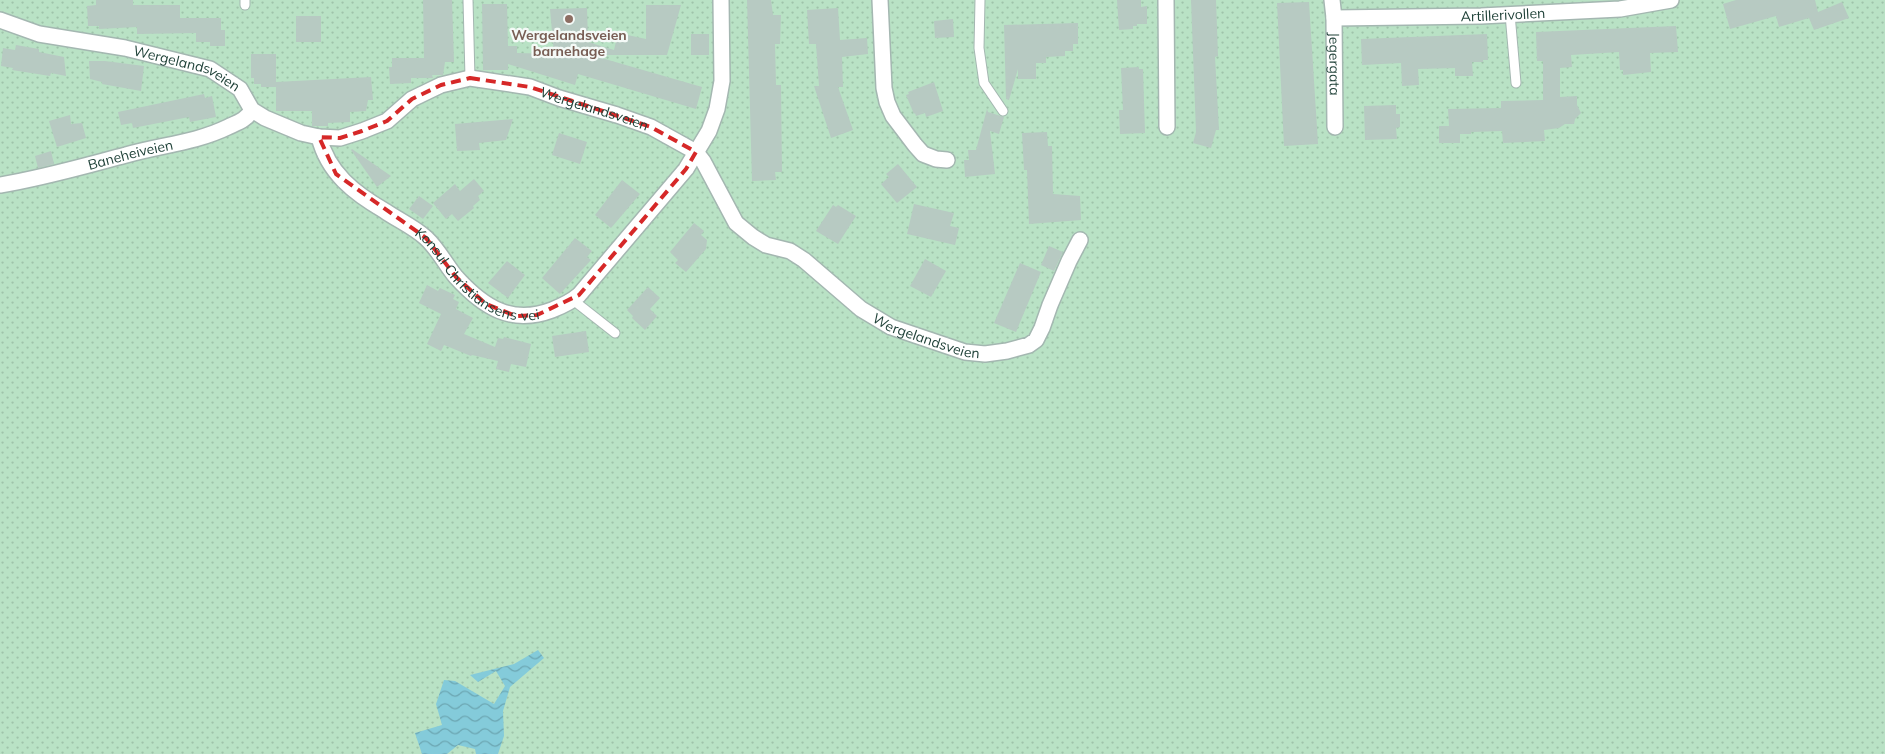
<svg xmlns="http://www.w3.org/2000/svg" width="1885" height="754" font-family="Mulish,sans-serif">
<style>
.park{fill:url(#park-dots)}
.water{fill:url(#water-waves)}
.building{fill:#b7cac2}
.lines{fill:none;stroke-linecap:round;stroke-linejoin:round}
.service-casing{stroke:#a4b7b1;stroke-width:11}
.minor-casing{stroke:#a4b7b1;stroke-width:18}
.service{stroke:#fff;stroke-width:9}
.minor{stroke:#fff;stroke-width:15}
.marked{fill:none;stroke:#d62828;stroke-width:4;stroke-dasharray:10 6;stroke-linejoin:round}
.education-dot{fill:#8d6e63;stroke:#f4faf7;stroke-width:2}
.labels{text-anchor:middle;stroke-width:4.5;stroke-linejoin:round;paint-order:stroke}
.street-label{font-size:14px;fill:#204239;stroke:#f4faf7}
.education-label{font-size:14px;font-weight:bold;fill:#785e54;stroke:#f4faf7}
</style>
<defs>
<pattern id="park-dots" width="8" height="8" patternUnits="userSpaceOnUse" patternTransform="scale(1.25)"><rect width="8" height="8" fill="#b9e2c5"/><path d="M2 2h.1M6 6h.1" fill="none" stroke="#9fc3aa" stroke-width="1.8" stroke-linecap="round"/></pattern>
<pattern id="water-waves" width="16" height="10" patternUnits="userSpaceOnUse" patternTransform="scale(1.25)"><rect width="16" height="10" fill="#84cbda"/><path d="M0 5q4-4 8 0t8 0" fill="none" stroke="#6ca6b2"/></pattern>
</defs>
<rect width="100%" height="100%" fill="#e2eee9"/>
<rect class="park" x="0" y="0" width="1885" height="754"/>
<polygon class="water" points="538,650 544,658 510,687 503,711 504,736 498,754 476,754 475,749 458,745 447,754 422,754 415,733 442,725 436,704 444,680 455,681 494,704 505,686 496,671 478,682 470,675 514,664"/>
<g class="building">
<polygon points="96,0 133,0 133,5 180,5 180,18 221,18 221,30 225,30 225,46 210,46 210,42 196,42 196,33 137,34 137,27 99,29 99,26 88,26 87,6 96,5"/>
<polygon points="423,0 452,0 454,62 445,62 443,75 432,75 433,78 411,78 411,83 390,84 389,67 392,67 392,58 424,58"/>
<polygon points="747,0 771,0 773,15 781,15 780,44 775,44 776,85 781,85 782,172 775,172 776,180 752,181"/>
<polygon points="1117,0 1141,0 1141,7 1147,6 1147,24 1137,24 1137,26 1133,26 1133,29 1119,30"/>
<polygon points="1191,0 1216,0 1218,56 1215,57 1219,130 1216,130 1211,148 1193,143 1196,132"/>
<polygon points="1736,0 1815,0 1818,12 1842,2 1849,18 1814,30 1809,18 1779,27 1776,16 1730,29 1723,4"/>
<polygon points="1309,2 1318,144 1284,146 1277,3"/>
<polygon points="482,4 507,4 508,46 517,46 517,53 554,54 550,9 587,8 588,42 614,50 618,33 646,39 646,5 681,5 667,55 591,55 702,87 696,109 578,74 575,85 508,64 508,70 483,70"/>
<polygon points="838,8 840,40 867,38 868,54 842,57 843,87 838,87 853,130 831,138 814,86 819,86 816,44 809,44 807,10"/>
<rect x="296" y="16" width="25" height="26"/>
<polygon points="953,19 954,37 935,38 934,21"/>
<polygon points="1078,23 1078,44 1073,44 1073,51 1065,51 1065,56 1046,57 1046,63 1036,63 1036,79 1018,79 1018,69 1009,100 1006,99 1004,25"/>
<polygon points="1676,26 1678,52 1650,53 1651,72 1623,75 1623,70 1620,70 1619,52 1571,55 1572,67 1560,68 1560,97 1577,96 1577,105 1581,113 1575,119 1574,124 1565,124 1559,128 1544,130 1545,141 1503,143 1502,131 1471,132 1471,134 1460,134 1460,143 1439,143 1439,126 1449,126 1448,109 1501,108 1501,101 1543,100 1543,61 1537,61 1536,32"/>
<rect x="691" y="34" width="18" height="21"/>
<polygon points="1487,34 1488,60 1483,60 1483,62 1472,62 1473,76 1455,76 1455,68 1418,69 1419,85 1402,86 1401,63 1362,65 1361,39"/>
<polygon points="16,45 39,49 39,52 64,57 66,76 51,73 50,76 12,70 13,68 1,66 3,48 15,50"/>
<polygon points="251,54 276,54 276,82 371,77 373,100 368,100 366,111 350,112 350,122 328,123 328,126 312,126 312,111 276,111 276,87 261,87 261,84 254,84 254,78 251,78"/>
<polygon points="89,61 105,61 144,66 141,91 102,84 102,82 90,79"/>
<polygon points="1139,67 1139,69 1143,69 1145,133 1120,134 1119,110 1123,110 1121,68"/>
<polygon points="934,82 943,111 926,117 925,113 916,116 915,113 914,114 906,95 909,94 908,92"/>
<polygon points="204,94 205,98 212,96 216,117 190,122 189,117 133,128 132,123 121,125 118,112"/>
<polygon points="1396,105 1396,114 1400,114 1400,127 1396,128 1397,139 1365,140 1364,106"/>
<polygon points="987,109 988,112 1004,117 999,134 990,131 995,174 965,177 964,160 969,160 968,150 976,150"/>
<polygon points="70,115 71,124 82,123 86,138 57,147 49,121"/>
<polygon points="513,119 506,140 479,143 480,150 457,151 455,124"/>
<polygon points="1047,132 1048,146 1052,146 1053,194 1080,196 1081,220 1029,224 1027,170 1024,170 1022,133"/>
<polygon points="559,133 587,142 580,164 552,155"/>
<polygon points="352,149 391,176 377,187 351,150"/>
<polygon points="51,151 54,164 38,168 35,156"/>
<polygon points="898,164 917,187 897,203 881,184 889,177 886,174"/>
<polygon points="474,179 484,191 478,196 480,200 473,206 474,208 458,221 452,214 446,219 433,203 455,184 460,191"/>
<polygon points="622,180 640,194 611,228 595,215"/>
<polygon points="419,196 433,206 423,219 409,209"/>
<polygon points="914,204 954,213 950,226 959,228 955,245 907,234"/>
<polygon points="833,205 836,207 838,205 856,216 838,244 816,231"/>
<polygon points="694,223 704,231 701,235 707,240 706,249 686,272 675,263 678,260 670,252"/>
<polygon points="575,238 592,251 587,257 591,260 560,294 542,278"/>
<polygon points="1049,246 1063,252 1054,271 1041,265"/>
<polygon points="925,259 946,271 931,297 910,286"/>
<polygon points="507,261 525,275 508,298 488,283"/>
<polygon points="1020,263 1041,272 1016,332 994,323"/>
<polygon points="427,285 438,291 440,288 455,295 453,299 459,302 456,309 473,318 464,334 495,347 498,338 503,339 504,337 531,344 526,367 511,364 509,372 496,369 498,361 472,355 471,356 444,345 441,351 427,344 441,314 419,303"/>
<polygon points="648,287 660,298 650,309 657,316 645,330 632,318 633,316 627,310"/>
<polygon points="586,331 589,352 555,357 552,336"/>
</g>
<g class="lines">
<g class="service-casing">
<g id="service">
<polyline points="468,0 470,78"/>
<polyline points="980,0 979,48 984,83 1003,111"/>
<polyline points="245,5 245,0"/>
<polyline points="1510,14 1516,83"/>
<polyline points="573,300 615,333"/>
</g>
</g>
<g class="minor-casing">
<g id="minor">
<polyline points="880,0 884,88 887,102 893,116 915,145 923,154 936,159 947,160"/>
<polyline points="1166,0 1167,127"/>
<path id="s1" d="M1332,0L1334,18L1335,127"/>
<path id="s2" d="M1334,18L1481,16L1620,9L1671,0"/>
<path id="s3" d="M0,20L39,34L125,48L210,69L240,89L252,110L265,118L301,133L319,137L340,138L362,131L387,121L412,99L441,85L470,78L530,87L559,98L617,115L651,127L696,152L703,161L736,223L753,237L766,245L790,251L804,260L861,309L891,327L965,352L985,354L1007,351L1029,345L1036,340L1042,328L1050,305L1069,261L1080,240"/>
<path id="s4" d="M319,137C328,173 354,193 385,211C398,220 414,227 426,238C438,249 446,265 456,277C484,308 512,325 552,310C562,306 571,302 579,295L686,169L709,131L717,109L722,81L721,0"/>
<path id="s5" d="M0,185C43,178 84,166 126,155C161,145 195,143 228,127C239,122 246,120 252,110"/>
</g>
</g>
<use href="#service" class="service"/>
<use href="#minor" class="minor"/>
</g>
<path class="marked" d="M470,78L530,87L651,127L696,152L686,169L579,295L537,315L516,316L486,304L456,277L426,238L336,174L319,137L340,138L362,131L387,121L412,99L441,85Z"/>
<circle class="education-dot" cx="569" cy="19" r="5"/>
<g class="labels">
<g class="street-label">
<text dy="5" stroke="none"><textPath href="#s2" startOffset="169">Artillerivollen</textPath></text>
<text dy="5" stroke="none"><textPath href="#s1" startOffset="64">Jegergata</textPath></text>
<text dy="5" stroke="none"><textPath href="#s3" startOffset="194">Wergelandsveien</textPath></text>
<text dy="5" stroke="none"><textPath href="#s3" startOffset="644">Wergelandsveien</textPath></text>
<text dy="5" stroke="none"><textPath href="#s5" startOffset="134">Baneheiveien</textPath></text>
<text dy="5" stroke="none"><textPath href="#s4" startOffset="218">Konsul Christiansens vei</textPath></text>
<text dy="5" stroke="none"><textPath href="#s3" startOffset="1062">Wergelandsveien</textPath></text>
</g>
<g class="education-label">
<text x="569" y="40">Wergelandsveien<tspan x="569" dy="16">barnehage</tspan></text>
</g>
</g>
</svg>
